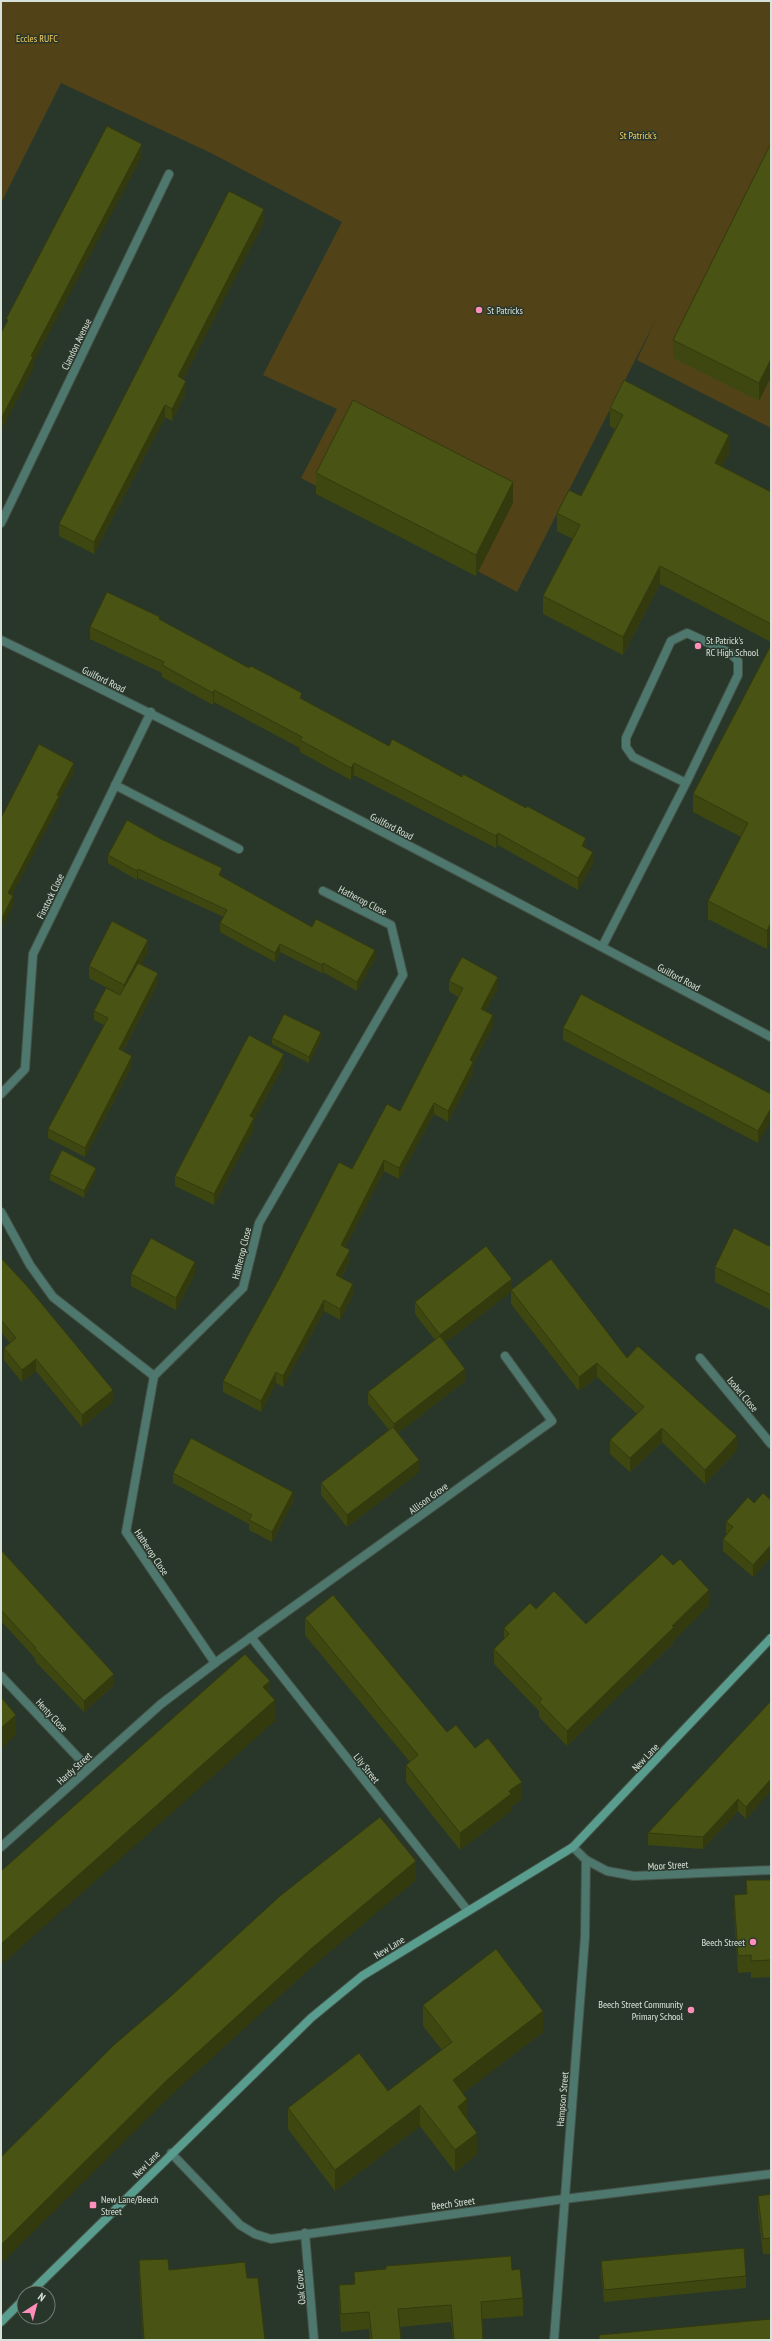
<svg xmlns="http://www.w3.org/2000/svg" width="772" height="2341" font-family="'PT Sans Narrow',sans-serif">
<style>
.green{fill:#524218}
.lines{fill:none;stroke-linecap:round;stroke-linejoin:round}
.lane-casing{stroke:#455247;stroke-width:10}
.street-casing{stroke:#455247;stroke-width:10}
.secondary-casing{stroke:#455247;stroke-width:10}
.lane{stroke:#4e776e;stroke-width:8}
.street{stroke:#4e776e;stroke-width:8}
.secondary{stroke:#599d8f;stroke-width:8}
.wall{fill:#3f4711}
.shaded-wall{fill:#333a0e}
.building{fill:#495314;stroke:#333a0e}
.poi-dot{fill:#ff8eba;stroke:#29372b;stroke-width:1.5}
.labels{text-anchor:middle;stroke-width:3;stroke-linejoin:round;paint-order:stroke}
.park-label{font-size:10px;fill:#facf5f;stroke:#29372b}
.poi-label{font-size:10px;fill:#d9e2da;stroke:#29372b;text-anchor:start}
.street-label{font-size:10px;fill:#d9e2da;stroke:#29372b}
</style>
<rect width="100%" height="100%" fill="#29372b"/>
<polygon class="green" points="1,1 771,1 771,428 637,360 656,319 517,592 301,478 337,409 263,375 342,222 211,153 61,83 1,203"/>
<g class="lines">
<g class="lane-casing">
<polyline id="lane" points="602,947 686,783 738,675 738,661 730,653 687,633 671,641 626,738 626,747 633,757 686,783"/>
</g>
<g class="street-casing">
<g id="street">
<polyline points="1,523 169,174"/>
<path d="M1,640C261,766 516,901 771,1037"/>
<polyline points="115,785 239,849"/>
<polyline points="1,1094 25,1069 33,954 151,712"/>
<polyline points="1,1212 30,1265 53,1297 154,1376"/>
<polyline points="700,1358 771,1444"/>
<polyline points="251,1637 468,1911"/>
<polyline points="215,1663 126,1532 154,1376 243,1288 259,1223 403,975 391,925 323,891"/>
<polyline points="1,1676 88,1768"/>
<polyline points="1,1847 161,1704 215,1663 552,1421 505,1356"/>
<polyline points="573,1847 586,1860 607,1871 634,1876 771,1870"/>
<polyline points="171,2153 240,2225 255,2234 271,2239 564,2199 771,2174"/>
<polyline points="305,2233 314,2340"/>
<polyline points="554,2340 585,1937 586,1860"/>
</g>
</g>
<g class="secondary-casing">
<g id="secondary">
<polyline points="30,2293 311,2018 362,1976 573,1847 771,1638"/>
<polyline points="1,2322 24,2299"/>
</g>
</g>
<use href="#lane" class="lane"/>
<use href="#street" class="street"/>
<use href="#secondary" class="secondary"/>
</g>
<g class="wall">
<polygon points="771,143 759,401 673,358 673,340"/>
<polygon points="264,222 183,379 186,393 172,421 165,417 94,554 59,536 59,524"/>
<polygon points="610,408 729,453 722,466 771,492 771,642 660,584 623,655 543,614 543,596 573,539 557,531 557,513 581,496 615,429 610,426"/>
<polygon points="316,473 513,503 476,576 316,494"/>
<polygon points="160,620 302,699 389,746 586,848 593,864 578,890 498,845 496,848 354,775 351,780 300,752 300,748 214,702 213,705 162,677 162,673 90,639 90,627"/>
<polygon points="771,645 771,940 767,949 708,919 708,901 741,837 693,812 693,794"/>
<polygon points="108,855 222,877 312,927 375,959 357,991 323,972 322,973 280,952 275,962 220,932 220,923 224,917 138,878 137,880 108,863"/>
<polygon points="148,952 141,965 158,983 123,1051 132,1065 85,1157 48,1138 48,1129 104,1025 94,1020 94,1011 120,995 89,978 89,966"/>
<polygon points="449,981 498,988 485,1011 493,1026 473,1065 473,1073 448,1122 434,1114 399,1179 384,1171 345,1247 350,1261 341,1278 353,1295 340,1320 324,1311 283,1387 276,1383 261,1412 223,1392 223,1381 352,1169 400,1111 458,997 449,991"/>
<polygon points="563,1028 771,1094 771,1120 758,1143 563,1040"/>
<polygon points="272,1038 321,1039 309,1063 272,1044"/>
<polygon points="284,1065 254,1120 254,1129 214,1205 175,1186 175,1176"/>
<polygon points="50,1174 96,1174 84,1198 50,1180"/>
<polygon points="771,1242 771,1310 715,1282 715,1267 769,1246"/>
<polygon points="1,1258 113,1402 82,1427 36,1371 22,1382 4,1360 4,1348 10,1343 1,1332"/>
<polygon points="131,1274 195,1274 176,1310 131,1286"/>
<polygon points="512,1289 627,1358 737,1450 705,1484 662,1442 630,1472 610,1454 610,1440 637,1414 597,1377 579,1391 511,1304 511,1292 445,1343 465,1381 398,1433 419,1472 347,1527 321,1495 321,1483 389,1430 368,1404 368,1392 435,1340 415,1314 415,1302"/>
<polygon points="173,1473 293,1502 272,1542 249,1530 249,1524 173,1483"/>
<polygon points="771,1500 771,1557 753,1577 723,1551 723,1539 727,1534 726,1534 726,1522 754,1503"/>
<polygon points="1,1550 114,1685 84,1712 35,1661 35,1658 1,1621"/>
<polygon points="709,1605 674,1640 674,1642 567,1746 539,1717 539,1711 494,1664 494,1649 504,1640 504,1628 536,1609 586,1624"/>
<polygon points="305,1618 447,1732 475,1748 522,1799 511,1807 511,1811 460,1850 406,1782 406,1765 410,1762 305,1635"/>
<polygon points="771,1701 771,1791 746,1819 738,1811 703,1849 648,1845 648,1833"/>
<polygon points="746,1880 771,1880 771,1977 751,1978 751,1972 738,1973 734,1912 734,1895 746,1894"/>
<polygon points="423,2005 543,2032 463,2093 467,2120 477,2154 455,2172 420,2126 335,2191 288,2129 288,2108 388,2091 442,2050 423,2026"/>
<polygon points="771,2194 771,2254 763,2254 758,2211 758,2196"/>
<polygon points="139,2260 169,2270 247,2278 265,2340 143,2340 139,2278"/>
<polygon points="601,2261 746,2276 746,2288 604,2302 601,2273"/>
<polygon points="512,2270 523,2298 523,2316 482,2319 483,2340 453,2340 451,2322 400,2327 401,2340 370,2340 369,2329 341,2332 339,2302 339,2285 354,2284 354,2272"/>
</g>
<g class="shaded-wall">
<polygon points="142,144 142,156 33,364 33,369 1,431 1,419 31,356"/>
<polygon points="264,209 264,222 178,389 178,376"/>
<polygon points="771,359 771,377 759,401 759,383"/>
<polygon points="186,381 186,393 172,421 172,409"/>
<polygon points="165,405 165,417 94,554 94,542"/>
<polygon points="729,435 729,453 715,480 715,463"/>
<polygon points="513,482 513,503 476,576 476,555"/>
<polygon points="660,566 660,584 623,655 623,637"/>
<polygon points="214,690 214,702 213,705 213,693"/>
<polygon points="74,763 74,772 59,800 59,805 8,903 8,893 57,795"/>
<polygon points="354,763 354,775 351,780 351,768"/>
<polygon points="498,833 498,845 496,848 496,836"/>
<polygon points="586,838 586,850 582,846"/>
<polygon points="593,852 593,864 578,890 578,878"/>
<polygon points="222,868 222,877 219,875"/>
<polygon points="138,869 138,878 137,880 137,871"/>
<polygon points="13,896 13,906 1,929 1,920"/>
<polygon points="771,922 771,940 767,949 767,931"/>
<polygon points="148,940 148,952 124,997 124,985"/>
<polygon points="280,944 280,952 275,962 275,953"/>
<polygon points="375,950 375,959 357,991 357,982"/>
<polygon points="323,963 323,972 322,973 322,965"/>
<polygon points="158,973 158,983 119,1058 119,1049"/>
<polygon points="498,977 498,988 481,1020 481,1009"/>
<polygon points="493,1015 493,1026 473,1065 473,1073 448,1122 448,1111 470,1060"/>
<polygon points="321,1032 321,1039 309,1063 309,1057"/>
<polygon points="284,1054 284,1065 254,1120 254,1129 214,1205 214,1194 250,1116"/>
<polygon points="132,1056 132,1065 85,1157 85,1148"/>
<polygon points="434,1103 434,1114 399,1179 399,1168"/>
<polygon points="771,1108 771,1120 758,1143 758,1131"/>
<polygon points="384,1160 384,1171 341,1256 341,1245"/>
<polygon points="96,1168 96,1174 84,1198 84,1191"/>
<polygon points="350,1250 350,1261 336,1286 336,1275"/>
<polygon points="195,1262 195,1274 176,1310 176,1298"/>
<polygon points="512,1279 512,1290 511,1290 511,1292 440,1347 440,1335"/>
<polygon points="353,1284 353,1295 340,1320 340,1309"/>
<polygon points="324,1300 324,1311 283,1387 283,1376"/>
<polygon points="36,1359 36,1371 22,1382 22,1370"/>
<polygon points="597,1363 597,1377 579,1391 579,1377"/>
<polygon points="465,1369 465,1381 394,1436 394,1424"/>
<polygon points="276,1372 276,1383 261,1412 261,1401"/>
<polygon points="113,1390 113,1402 82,1427 82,1415"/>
<polygon points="662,1428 662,1442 630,1472 630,1458"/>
<polygon points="737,1436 737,1450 705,1484 705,1470"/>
<polygon points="419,1460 419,1472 347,1527 347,1515"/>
<polygon points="293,1492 293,1502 272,1542 272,1532"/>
<polygon points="771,1545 771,1557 753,1577 753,1565"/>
<polygon points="709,1590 709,1605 674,1640 674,1642 567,1746 567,1731"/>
<polygon points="114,1674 114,1685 84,1712 84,1701"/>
<polygon points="270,1681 270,1702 263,1687"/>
<polygon points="275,1700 275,1721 1,1965 1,1944"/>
<polygon points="16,1715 16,1735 1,1749 1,1728"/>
<polygon points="771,1779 771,1791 746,1819 746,1807"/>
<polygon points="522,1782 522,1799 511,1807 511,1811 460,1850 460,1833 509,1791"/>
<polygon points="738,1799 738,1811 703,1849 703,1837"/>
<polygon points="416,1861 416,1880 312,1967 165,2101 1,2264 1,2245 165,2082 312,1948"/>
<polygon points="543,2011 543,2032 453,2101 453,2080"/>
<polygon points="467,2099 467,2120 458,2107"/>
<polygon points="420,2105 420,2126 335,2191 335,2170"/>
<polygon points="477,2133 477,2154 455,2172 455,2150"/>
</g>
<g class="building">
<polygon points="107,126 142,144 31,356 33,357 1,419 1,333 8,320 6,319"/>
<polygon points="771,143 771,359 759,383 673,340"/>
<polygon points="229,191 264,209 178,376 186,381 172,409 165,405 94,542 59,524"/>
<polygon points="624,380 729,435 715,463 771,492 771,624 660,566 623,637 543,596 580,525 557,513 569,490 581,496 623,415 610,408"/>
<polygon points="353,400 513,482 476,555 316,473"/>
<polygon points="107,592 160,617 159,619 249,668 251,666 302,693 300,698 389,746 392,739 462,777 463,774 526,808 527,806 586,838 582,846 593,852 578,878 498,833 496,836 354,763 351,768 300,740 302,737 214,690 213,693 162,665 164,662 90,627"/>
<polygon points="771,645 771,922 767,931 708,901 748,823 693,794"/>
<polygon points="39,744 74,763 57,795 59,796 8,893 13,896 1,920 1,818"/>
<polygon points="127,820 161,839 222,868 219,875 312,927 316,919 375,950 357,982 323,963 322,965 280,944 275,953 220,923 227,910 138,869 137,871 108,855"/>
<polygon points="112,921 148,940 124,985 89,966"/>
<polygon points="462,957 498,977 481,1009 493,1015 470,1060 473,1062 448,1111 434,1103 399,1168 384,1160 341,1245 350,1250 336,1275 353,1284 340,1309 324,1300 283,1376 276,1372 261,1401 223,1381 280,1277 339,1162 352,1169 387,1104 400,1111 463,988 449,981"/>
<polygon points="138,963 158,973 119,1049 132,1056 85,1148 48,1129 108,1018 94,1011 106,988 120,995"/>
<polygon points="581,994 771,1094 771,1108 758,1131 563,1028"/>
<polygon points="284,1014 321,1032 309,1057 272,1038"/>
<polygon points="249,1035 284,1054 250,1116 254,1118 214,1194 175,1176"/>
<polygon points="62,1150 96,1168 84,1191 50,1174"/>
<polygon points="734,1228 769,1246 771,1242 771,1295 715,1267"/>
<polygon points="151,1238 195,1262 176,1298 131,1274"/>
<polygon points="486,1246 512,1279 440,1335 415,1302"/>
<polygon points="1,1258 27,1286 113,1390 82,1415 36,1359 22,1370 4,1348 16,1338 1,1320"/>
<polygon points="551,1259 627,1358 638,1346 737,1436 705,1470 662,1428 630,1458 610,1440 644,1407 597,1363 579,1377 511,1290"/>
<polygon points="440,1336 465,1369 394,1424 368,1392"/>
<polygon points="393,1427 419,1460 347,1515 321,1483"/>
<polygon points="191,1438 293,1492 272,1532 249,1520 252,1515 173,1473"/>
<polygon points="763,1493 771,1500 771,1545 753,1565 723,1539 733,1527 726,1522 748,1497 754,1503"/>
<polygon points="1,1550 114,1674 84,1701 35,1649 36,1648 1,1610"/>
<polygon points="662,1554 673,1565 680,1559 709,1590 672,1626 674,1627 567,1731 539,1702 542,1699 494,1649 509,1634 504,1628 530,1603 536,1609 554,1591 586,1624"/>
<polygon points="333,1595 447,1732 456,1725 475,1748 488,1738 522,1782 509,1791 511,1794 460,1833 406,1765 418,1755 305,1618"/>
<polygon points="245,1654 270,1681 263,1687 275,1700 1,1944 1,1871"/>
<polygon points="1,1697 16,1715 1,1728"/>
<polygon points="771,1701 771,1779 746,1807 738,1799 703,1837 648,1833"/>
<polygon points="380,1817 416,1861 312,1948 165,2082 1,2245 1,2157 115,2044 170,1997 280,1896"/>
<polygon points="746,1880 771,1880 771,1960 751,1961 751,1955 738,1956 734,1895 747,1894"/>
<polygon points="496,1949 543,2011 453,2080 467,2099 458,2107 477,2133 455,2150 420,2105 335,2170 288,2108 359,2053 388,2091 452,2042 423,2005"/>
<polygon points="771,2194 771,2238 763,2239 758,2196"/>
<polygon points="744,2248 746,2276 604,2290 601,2261"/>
<polygon points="511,2256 512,2270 520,2269 523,2298 481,2302 483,2340 454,2340 451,2305 398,2309 401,2340 372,2340 369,2312 341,2314 339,2285 355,2284 354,2272 386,2269 386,2266"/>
<polygon points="168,2259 169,2270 245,2262 247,2278 258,2278 265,2340 144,2340 139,2260"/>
<polygon points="771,2319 771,2340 599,2340 599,2335"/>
</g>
<g class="poi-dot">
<circle cx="479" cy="310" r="4"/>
<circle cx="698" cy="646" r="4"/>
<circle cx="753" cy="1942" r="4"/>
<circle cx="691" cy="2010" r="4"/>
<rect x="89" y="2201" width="8" height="8" rx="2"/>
</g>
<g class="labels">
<g class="park-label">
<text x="37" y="42">Eccles RUFC</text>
<text x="638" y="139">St Patrick's</text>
</g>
<g class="poi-label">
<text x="487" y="314">St Patricks</text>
<text x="706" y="644">St Patrick's<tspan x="706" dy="12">RC High School</tspan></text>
<text x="745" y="1946" text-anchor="end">Beech Street</text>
<text x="683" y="2008" text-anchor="end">Beech Street Community<tspan x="683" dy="12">Primary School</tspan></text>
<text x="101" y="2203">New Lane/Beech<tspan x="101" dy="12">Street</tspan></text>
</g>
<g class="street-label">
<text transform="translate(76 344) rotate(-64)" y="4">Clandon Avenue</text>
<text transform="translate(104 679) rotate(26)" y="4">Guilford Road</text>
<text transform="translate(392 826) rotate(27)" y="4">Guilford Road</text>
<text transform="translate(50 896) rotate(-64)" y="4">Finstock Close</text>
<text transform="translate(363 900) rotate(27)" y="4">Hatherop Close</text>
<text transform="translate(679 977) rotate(28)" y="4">Guilford Road</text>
<text transform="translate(241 1253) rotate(-76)" y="4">Hatherop Close</text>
<text transform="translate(743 1394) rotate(50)" y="4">Isobel Close</text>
<text transform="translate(428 1498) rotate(-36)" y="4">Allison Grove</text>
<text transform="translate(152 1552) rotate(56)" y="4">Hatherop Close</text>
<text transform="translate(52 1715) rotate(47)" y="4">Henty Close</text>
<text transform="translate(645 1757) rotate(-47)" y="4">New Lane</text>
<text transform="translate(74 1768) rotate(-42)" y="4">Hardy Street</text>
<text transform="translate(367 1768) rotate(52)" y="4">Lily Street</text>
<text transform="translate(668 1865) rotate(-3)" y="4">Moor Street</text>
<text transform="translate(389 1947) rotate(-32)" y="4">New Lane</text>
<text transform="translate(562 2099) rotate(-85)" y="4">Hampson Street</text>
<text transform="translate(146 2164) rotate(-45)" y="4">New Lane</text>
<text transform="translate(453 2203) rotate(-8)" y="4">Beech Street</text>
<text transform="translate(300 2287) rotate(-95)" y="4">Oak Grove</text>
</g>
</g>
<rect width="772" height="2341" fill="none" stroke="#d9e2da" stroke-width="4"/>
<g transform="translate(36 2305) rotate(36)"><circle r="19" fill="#29372b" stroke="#6f7b71"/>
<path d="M0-3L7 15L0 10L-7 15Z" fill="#ff8eba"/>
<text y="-6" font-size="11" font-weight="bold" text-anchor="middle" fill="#d9e2da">N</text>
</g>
</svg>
